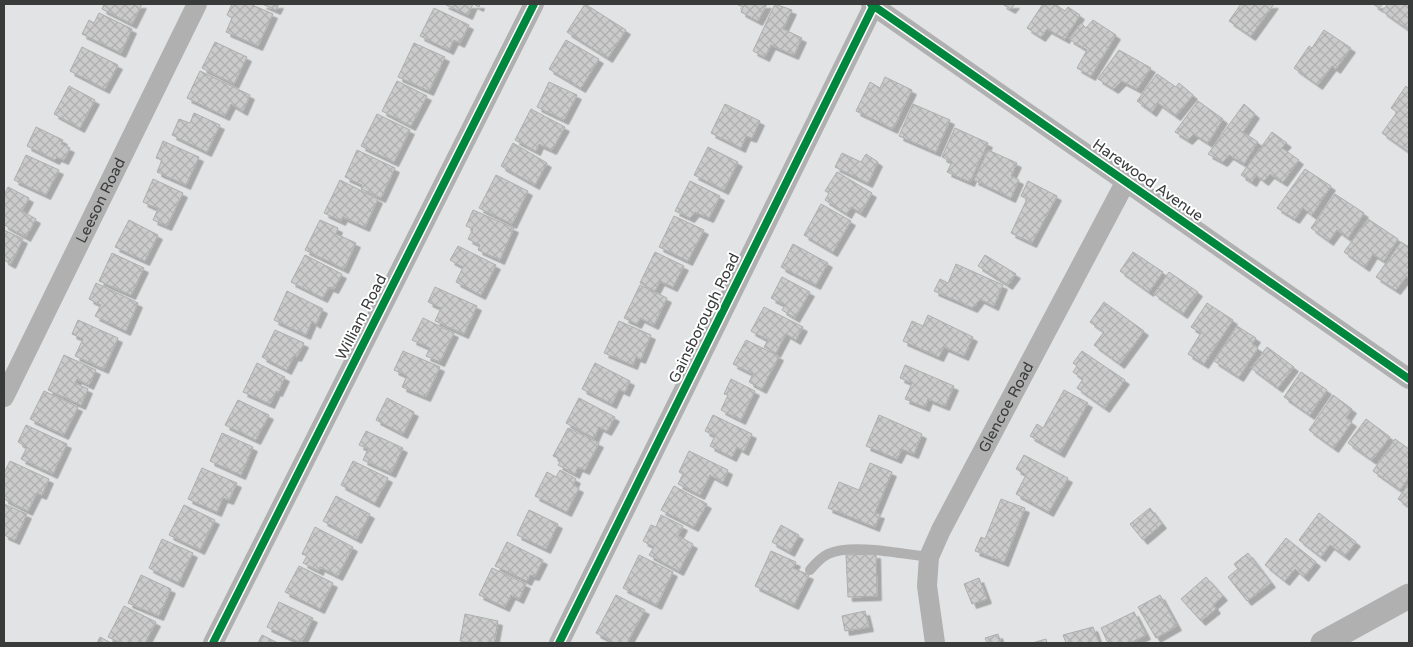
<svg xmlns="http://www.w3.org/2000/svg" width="1413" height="647" font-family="'Varela Round',sans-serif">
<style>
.building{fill:url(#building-cross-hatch);stroke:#adaeae;filter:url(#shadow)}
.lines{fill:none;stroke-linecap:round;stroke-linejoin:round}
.service{stroke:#b0b0b1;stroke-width:10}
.minor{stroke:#b0b0b1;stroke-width:20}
.tertiary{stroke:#b0b0b1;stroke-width:25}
.cycleway-casing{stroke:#fff;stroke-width:11}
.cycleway{stroke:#00873e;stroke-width:8}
.labels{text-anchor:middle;stroke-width:4;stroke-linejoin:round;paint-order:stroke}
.street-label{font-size:15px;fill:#393a3a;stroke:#fff}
</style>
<defs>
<pattern id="building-cross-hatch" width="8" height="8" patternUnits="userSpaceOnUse" patternTransform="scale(1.25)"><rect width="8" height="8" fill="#cbcbcc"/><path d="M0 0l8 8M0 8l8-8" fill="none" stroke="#afafb0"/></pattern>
<filter id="shadow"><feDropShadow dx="4.5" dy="4.5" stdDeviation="0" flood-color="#0004"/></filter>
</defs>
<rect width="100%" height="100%" fill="#e2e3e4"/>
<g class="building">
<polygon points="104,4 142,4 132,24 102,9"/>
<polygon points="232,4 250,4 273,14 258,46 226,32 232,18 227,15"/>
<polygon points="262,4 279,4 276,10"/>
<polygon points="444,4 480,4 479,7 473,4 468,15"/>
<polygon points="585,4 626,30 608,58 567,32"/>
<polygon points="736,4 767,4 758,21 741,12 743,7"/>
<polygon points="775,4 792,10 783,29 802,38 794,55 771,45 765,57 753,51"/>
<polygon points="1002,4 1015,4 1011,9"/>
<polygon points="1043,4 1055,4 1065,11 1068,7 1080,15 1065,39 1047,29 1041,37 1027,28"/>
<polygon points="1241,4 1274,4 1251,36 1229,21"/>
<polygon points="1373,4 1383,4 1379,8"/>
<polygon points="1388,4 1409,4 1409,30 1382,11"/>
<polygon points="434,8 469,25 460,43 454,40 449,50 420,36"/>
<polygon points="99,13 132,29 121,53 82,34 89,20 94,23"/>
<polygon points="1093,20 1116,35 1091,76 1077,68 1087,50 1069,39 1081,23 1086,28"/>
<polygon points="1324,30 1351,48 1336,69 1332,66 1318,85 1294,68 1309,46 1312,48"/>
<polygon points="566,40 599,59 581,88 549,69"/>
<polygon points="215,42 247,57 234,84 202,68"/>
<polygon points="414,43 445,57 429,91 398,77"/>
<polygon points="82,47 118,65 105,89 70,71"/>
<polygon points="1119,50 1151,68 1137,89 1122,81 1114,89 1098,79"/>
<polygon points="200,71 250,95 243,111 231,104 225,116 187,98"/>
<polygon points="1157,74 1176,87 1179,83 1193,95 1176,116 1158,103 1152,112 1137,101"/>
<polygon points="885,77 912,90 893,129 856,111 870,82 880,88"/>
<polygon points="397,81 427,96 411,126 382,111"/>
<polygon points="549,82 577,95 564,120 537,107"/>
<polygon points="69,86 95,100 80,128 54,114"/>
<polygon points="1406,86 1409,89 1409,152 1382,133 1397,112 1391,108"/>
<polygon points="1198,101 1223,119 1208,143 1194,134 1188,140 1175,132"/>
<polygon points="725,104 760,121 752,138 746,136 741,148 711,133"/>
<polygon points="913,104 950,120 936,152 899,136"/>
<polygon points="1244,104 1255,114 1243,132 1258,142 1244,164 1229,155 1223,162 1208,154"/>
<polygon points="531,109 565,127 552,150 539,144 536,151 515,140"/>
<polygon points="194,113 220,125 207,152 172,135 179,119 190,123"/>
<polygon points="377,114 410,130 394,162 361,146"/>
<polygon points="36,127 63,140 61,144 70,148 64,160 57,157 55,160 27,146"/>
<polygon points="955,128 988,143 970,182 947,172 952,162 942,157"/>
<polygon points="1272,132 1287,143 1282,148 1299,160 1283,182 1270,174 1264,181 1256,175 1252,182 1241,175"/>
<polygon points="163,141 199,157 186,185 157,172 162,160 156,158"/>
<polygon points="513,143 547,163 535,185 501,166"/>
<polygon points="708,147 738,162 724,190 694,175"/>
<polygon points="357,150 395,168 381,198 361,189 362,185 345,177"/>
<polygon points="988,150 1017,163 1011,176 1019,180 1011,198 974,180"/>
<polygon points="842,153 861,162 866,154 878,162 868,183 835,167"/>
<polygon points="26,155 59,170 46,195 14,180"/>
<polygon points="1305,169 1331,186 1312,215 1303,208 1295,219 1277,208"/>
<polygon points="837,172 872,193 861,213 851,207 847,214 825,200 829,193 825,191"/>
<polygon points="496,175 528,191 512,224 479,208"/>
<polygon points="153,179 183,193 167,226 153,220 158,209 143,202"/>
<polygon points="340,180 378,199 365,227 343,217 341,221 324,213"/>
<polygon points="690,181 720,196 709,218 695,212 690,218 675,211"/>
<polygon points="1028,181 1057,196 1032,243 1011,233 1027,199 1021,196"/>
<polygon points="8,187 29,198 22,211 36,219 26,237 4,225 4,195"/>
<polygon points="1335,194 1364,213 1348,238 1337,230 1329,241 1311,228"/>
<polygon points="821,204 851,221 833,252 804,235"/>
<polygon points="473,210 514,228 500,260 478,250 480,245 468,239 473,229 466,226"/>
<polygon points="674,216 704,230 688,261 659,247"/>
<polygon points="1368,219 1398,239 1384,261 1373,254 1365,267 1344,252"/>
<polygon points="129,220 158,235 145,261 115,247"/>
<polygon points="320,220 338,228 336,234 356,243 344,269 305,250"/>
<polygon points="4,230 23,239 11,264 4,260"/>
<polygon points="1401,242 1409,247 1409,280 1406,277 1396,290 1376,277"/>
<polygon points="793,244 828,263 816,285 781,267"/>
<polygon points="458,246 496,265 481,295 456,282 463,267 450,260"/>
<polygon points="655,252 684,266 673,287 660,281 655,291 640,283"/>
<polygon points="1133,252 1163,272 1149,292 1120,271"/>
<polygon points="112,253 144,268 131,295 99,281"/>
<polygon points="305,255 342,274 334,289 329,287 323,298 291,282"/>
<polygon points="985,255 1016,274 1008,285 978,266"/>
<polygon points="956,264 1003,285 994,306 980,299 973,308 934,291 940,279 948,283"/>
<polygon points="1169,272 1198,292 1183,314 1154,294"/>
<polygon points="782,277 810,292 795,318 782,310 785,305 771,298"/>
<polygon points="96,283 138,303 126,331 95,316 101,305 89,299"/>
<polygon points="640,285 667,298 654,325 640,318 637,324 624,318"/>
<polygon points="435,287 477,306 464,334 435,321 441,308 428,302"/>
<polygon points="287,291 323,309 316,324 312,321 306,335 274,320"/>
<polygon points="1104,302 1144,331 1120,364 1094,345 1104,332 1090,322"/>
<polygon points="1207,303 1233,320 1204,364 1188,354 1201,333 1191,327"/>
<polygon points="764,307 803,327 796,340 786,334 776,353 764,347 768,340 751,331"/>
<polygon points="928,315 973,337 964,356 944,347 939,357 903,341 912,321 923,326"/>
<polygon points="423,318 454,333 440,362 426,356 430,348 412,340"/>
<polygon points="78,320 118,338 104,369 75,356 83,339 72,334"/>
<polygon points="619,321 651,335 641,359 636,357 633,365 604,353"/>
<polygon points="1237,326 1256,338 1252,344 1258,348 1239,377 1214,361"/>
<polygon points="275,330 304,343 297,357 294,356 287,370 262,357"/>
<polygon points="746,340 779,356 762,389 749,382 753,374 733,364"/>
<polygon points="1267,347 1294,367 1278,388 1251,368"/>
<polygon points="403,351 440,367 426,397 402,387 407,376 394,370"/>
<polygon points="1082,351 1125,380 1105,408 1077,388 1083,379 1073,372 1077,366 1073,363"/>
<polygon points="64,355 96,370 89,385 77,379 75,383 88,389 81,405 48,390"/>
<polygon points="257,363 285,377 278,392 276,391 270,404 243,392"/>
<polygon points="595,363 630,381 625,392 619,389 612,404 582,389"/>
<polygon points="905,365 954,386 945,406 928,399 925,407 905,399 912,383 900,378"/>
<polygon points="1301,372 1327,390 1310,415 1284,397"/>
<polygon points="731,379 755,391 741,420 721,410 728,395 724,394"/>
<polygon points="1064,390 1088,403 1060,453 1030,436 1037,424 1043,428"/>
<polygon points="44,391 78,407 64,435 30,419"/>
<polygon points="1333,395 1352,409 1346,418 1352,422 1334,448 1309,430"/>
<polygon points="387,398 414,412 403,434 376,420"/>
<polygon points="579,398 615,417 607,431 599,427 594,438 566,423"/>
<polygon points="238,400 269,415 256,440 225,425"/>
<polygon points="713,415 752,434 744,451 737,447 732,457 710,446 715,436 705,431"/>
<polygon points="879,415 922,434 914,454 902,449 897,459 866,446"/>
<polygon points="1366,419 1390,437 1372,460 1348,443"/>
<polygon points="26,425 67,444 53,474 21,459 27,447 18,442"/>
<polygon points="568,428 599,443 585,470 578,467 575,474 558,465 561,460 553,456"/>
<polygon points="366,431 403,448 391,473 363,460 368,449 359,445"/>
<polygon points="222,433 253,447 241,475 210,461"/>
<polygon points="1395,439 1409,449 1409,477 1400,490 1373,471"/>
<polygon points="689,451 728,470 723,482 710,475 700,495 678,484 683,474 679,472"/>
<polygon points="1024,455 1068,478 1049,512 1016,494 1026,475 1016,469"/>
<polygon points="10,461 49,479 42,495 37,493 28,511 4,499 4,473"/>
<polygon points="353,461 388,478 375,503 341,485"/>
<polygon points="870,463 892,472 875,513 880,514 875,527 828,508 839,482 859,490"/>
<polygon points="202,468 237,483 229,500 223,498 217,512 188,499"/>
<polygon points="560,470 576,479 573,485 579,488 567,512 535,496 547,472 556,477"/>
<polygon points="1409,483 1409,507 1398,499"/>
<polygon points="674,486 707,504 694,527 661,510"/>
<polygon points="336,496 370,514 357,539 323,521"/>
<polygon points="1001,499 1025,508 1004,562 975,551 981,537 985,539"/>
<polygon points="4,504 27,514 15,540 4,535"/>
<polygon points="184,505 215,520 200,550 169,535"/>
<polygon points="1150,508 1162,524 1143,540 1130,524"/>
<polygon points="529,510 558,524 546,549 517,535"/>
<polygon points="1319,513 1356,542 1345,556 1330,545 1321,557 1299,540"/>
<polygon points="661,515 683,526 678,536 693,544 679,571 649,555 654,547 643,541 651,525 656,527"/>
<polygon points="781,525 799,535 790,552 772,542"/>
<polygon points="315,527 353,547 338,576 320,567 319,571 303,563 307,556 302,554"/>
<polygon points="1286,538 1316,562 1304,577 1295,569 1285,581 1265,565"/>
<polygon points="162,539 193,553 179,583 149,568"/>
<polygon points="507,542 543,560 535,576 530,575 527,581 495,566"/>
<polygon points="771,551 796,562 793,568 809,575 794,605 755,586"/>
<polygon points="1248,553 1271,583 1247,601 1228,577 1238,569 1234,564"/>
<polygon points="876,554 877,596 848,597 846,555"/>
<polygon points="639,555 673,572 657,605 623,588"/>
<polygon points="299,566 333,583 320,609 285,592"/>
<polygon points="492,568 526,584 519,599 511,595 505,607 479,595"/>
<polygon points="141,575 171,589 159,616 128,603"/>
<polygon points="1206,577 1223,596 1213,605 1216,609 1201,621 1181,599"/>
<polygon points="979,578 987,599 972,604 964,584"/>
<polygon points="616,595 645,610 627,643 615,643 596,633"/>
<polygon points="1160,595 1177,626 1156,638 1138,607"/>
<polygon points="279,602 313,618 301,643 267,627"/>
<polygon points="124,606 156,622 145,643 121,643 108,637"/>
<polygon points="865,611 869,627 845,631 842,616"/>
<polygon points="1134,612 1146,635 1130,643 1108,643 1101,628"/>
<polygon points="465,614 498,621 494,643 472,643 460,641"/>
<polygon points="1093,627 1099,643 1066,643 1063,635"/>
<polygon points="998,634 1001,643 987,643 985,638"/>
<polygon points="262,635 278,643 258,643"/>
<polygon points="100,637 111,643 97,643"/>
<polygon points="1046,639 1047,643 1032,643"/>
</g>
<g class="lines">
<path class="service" d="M810,570C815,564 820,558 828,554C851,543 903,554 929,557"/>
<g class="minor">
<polyline points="871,4 1409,379"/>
<path id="s1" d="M4,397L197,4"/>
<polyline points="213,643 534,4"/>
<polyline points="559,643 874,5"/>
<path id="s2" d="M935,643L927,586L929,557L941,530L1126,181"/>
</g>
<polyline class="tertiary" points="1323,643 1409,596"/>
<g class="cycleway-casing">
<g id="cycleway">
<polyline points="871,4 1409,379"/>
<polyline points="213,643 534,4"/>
<polyline points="559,643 874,5"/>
</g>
</g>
<use href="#cycleway" class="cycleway"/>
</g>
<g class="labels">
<g class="street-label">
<text transform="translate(1148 180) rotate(35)" y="5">Harewood Avenue</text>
<text dy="5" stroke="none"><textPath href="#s1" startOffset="219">Leeson Road</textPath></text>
<text transform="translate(361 317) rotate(-63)" y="5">William Road</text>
<text transform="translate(704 318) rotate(-64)" y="5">Gainsborough Road</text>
<text dy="5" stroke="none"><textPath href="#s2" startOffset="255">Glencoe Road</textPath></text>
</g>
</g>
<rect width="1413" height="647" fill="none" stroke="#393a3a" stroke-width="10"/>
</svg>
